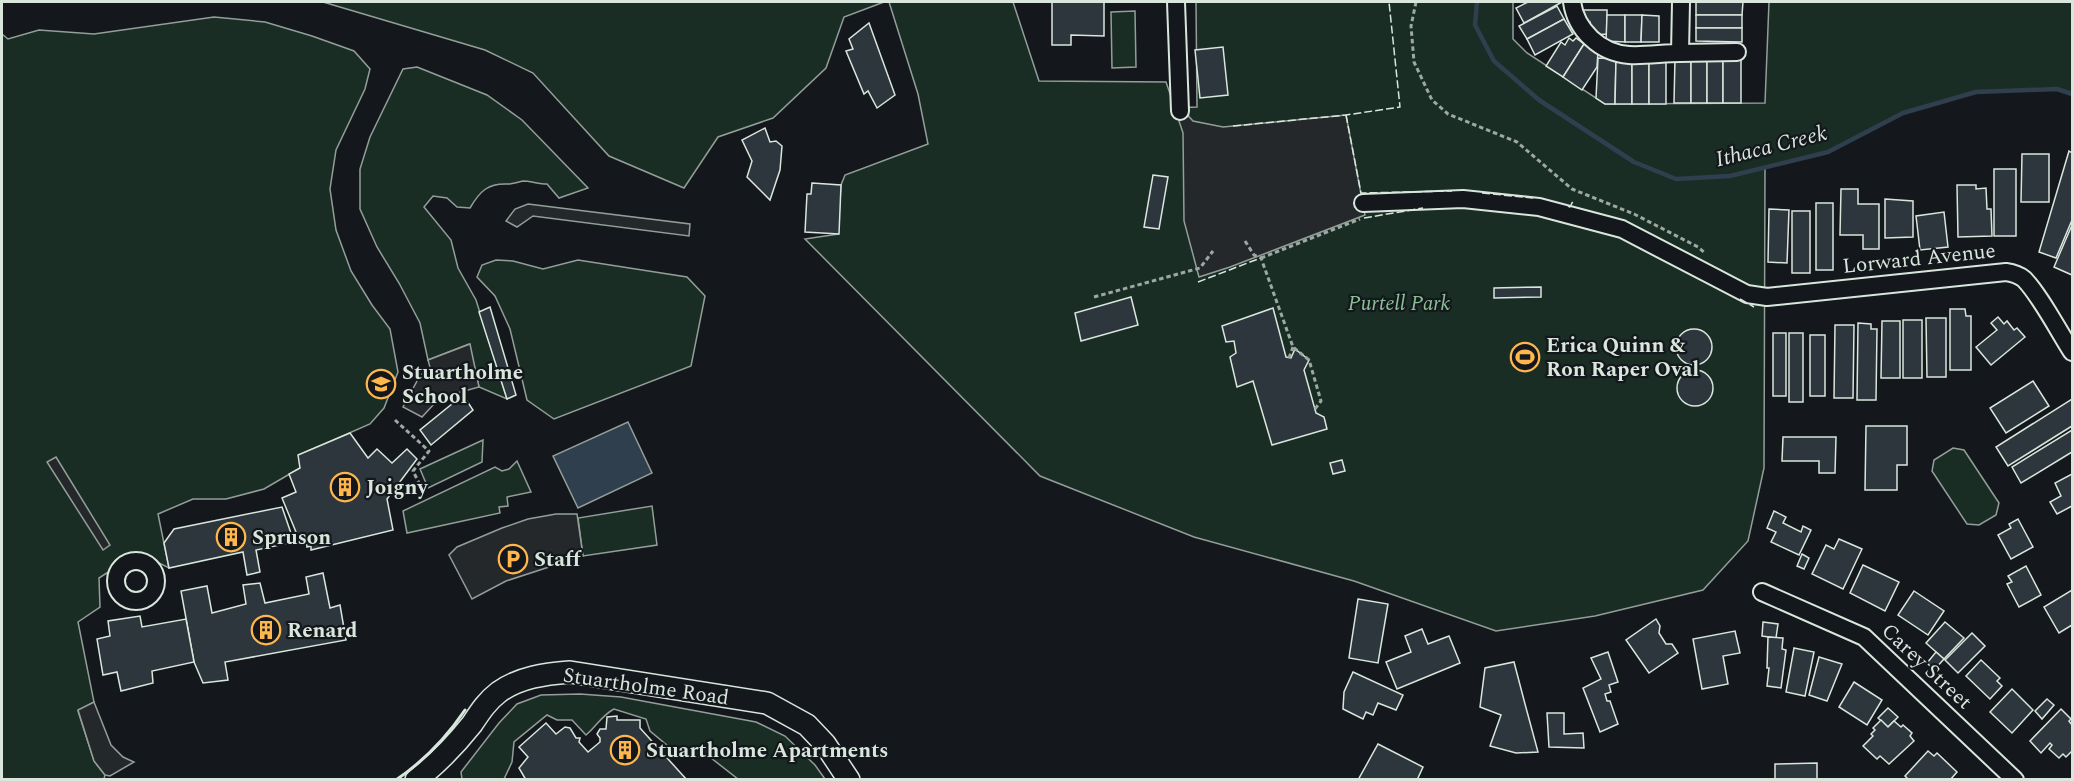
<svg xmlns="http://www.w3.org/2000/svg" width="2074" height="781" font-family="Spectral,serif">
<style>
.green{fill:#1a2d24;stroke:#939e99;stroke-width:1.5}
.parking{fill:#24282b;stroke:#939e99;stroke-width:1.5}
.water{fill:#2f3f4d;stroke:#939e99;stroke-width:1.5}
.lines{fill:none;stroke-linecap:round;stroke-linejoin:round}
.stream{stroke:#2f3f4d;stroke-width:4.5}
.building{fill:#2c363c;stroke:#d8e6dc;stroke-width:1.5}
.minor-casing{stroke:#d8e6dc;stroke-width:20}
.major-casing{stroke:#d8e6dc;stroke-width:24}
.path{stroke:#9da8a2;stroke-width:3;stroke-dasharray:4.5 3;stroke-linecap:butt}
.minor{stroke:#14181c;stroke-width:16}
.major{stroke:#14181c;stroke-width:21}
.fence{stroke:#d8e6dc;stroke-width:1.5;stroke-dasharray:8 3;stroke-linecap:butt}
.wall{stroke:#d8e6dc;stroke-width:3}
.labels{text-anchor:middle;stroke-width:4.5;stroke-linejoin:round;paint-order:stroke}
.street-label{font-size:21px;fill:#d8e6dc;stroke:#14181c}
.park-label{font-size:21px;font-style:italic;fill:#8ac095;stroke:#14181c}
.poi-label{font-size:21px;font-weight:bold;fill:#d8e6dc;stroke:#14181c;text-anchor:start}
.water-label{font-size:22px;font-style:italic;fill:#d8e6dc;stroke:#14181c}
</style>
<rect width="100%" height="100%" fill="#14181c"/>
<g class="green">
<polygon points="323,2 884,2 844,17 826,68 773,118 718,137 684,188 609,156 533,73 485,50"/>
<polygon points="889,2 1013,2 1039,81 1166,82 1175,108 1197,107 1196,2 1513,2 1513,39 1527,53 1605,104 1765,103 1769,2 2072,2 2072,94 2057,89 1976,92 1903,113 1828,152 1765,167 1764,468 1748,541 1703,590 1595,616 1496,631 1354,581 1194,537 1040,476 805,239 838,234 841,185 845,175 928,144 918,94"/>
<polygon points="1135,11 1136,67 1112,68 1111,12"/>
<polygon points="214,17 265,22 312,36 354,51 370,69 365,89 336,150 330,189 336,230 351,271 372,305 390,329 398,372 384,408 370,424 299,455 300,468 264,489 226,499 193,499 158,514 169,568 153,560 133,556 99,578 100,607 78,622 94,702 78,711 94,761 105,775 104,779 2,779 2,34 8,39 39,30 94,34"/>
<path d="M417,67L487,95L522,120L588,188L559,198L547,184C539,184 530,181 523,181C518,182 513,184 508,184C488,183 480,191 470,208L457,207L447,198L433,196L424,207L451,240L458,268L476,300L507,399L479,387L469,344L428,360L420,323L399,283L377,247L360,209V169L370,137L403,69Z"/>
<polygon points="496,260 513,261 543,269 578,260 687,277 705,296 691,366 554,419 527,400 510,329 495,296 477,277 482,265"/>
<polygon points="483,440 482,462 428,488 420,469"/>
<polygon points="1953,448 1964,450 1999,503 1996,515 1979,525 1967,524 1932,471 1934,460"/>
<polygon points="517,461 531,492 507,497 508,506 499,507 500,513 407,533 403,511 495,467 502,471 509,469"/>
<polygon points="652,506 657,545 583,556 578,518"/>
<path d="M580,694L621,697L756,722L785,736L815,765L825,779H738L711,758L679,755L650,731L646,719L614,709C601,716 597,726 586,735L572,720H557L547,715L514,742L512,762L504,779H462L461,772L499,723L517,704L541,695Z"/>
</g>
<g class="parking">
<polygon points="1183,110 1193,121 1223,127 1346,115 1365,215 1230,267 1199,277 1184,221 1183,133 1177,115"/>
<polygon points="528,204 690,224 689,236 533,216 517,227 506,221 515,209"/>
<polygon points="470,344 479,387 450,395 434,404 422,417 403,407 417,381 417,375 428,373 431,371 428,360"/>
<polygon points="56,457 110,545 103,550 47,462"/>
<polygon points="556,514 577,514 583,556 506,581 472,599 449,555 457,547 502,528 528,519"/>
<polygon points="94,702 111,745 123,757 134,762 110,776 105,775 94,761 78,710"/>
</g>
<polygon class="water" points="628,422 652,473 578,508 553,456"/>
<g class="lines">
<polyline class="stream" points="1477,2 1475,25 1494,61 1539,100 1634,162 1676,179 1730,176 1828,152 1903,113 1976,92 2057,89 2072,94"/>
</g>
<g class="building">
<polygon points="1052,2 1104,2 1104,36 1071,35 1071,45 1052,45"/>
<polygon points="1528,2 1562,2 1524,23 1516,8"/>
<polygon points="1696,2 1743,2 1742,15 1696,15"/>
<polygon points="1557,6 1564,19 1527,39 1519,26"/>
<polygon points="1582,10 1607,10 1607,34 1594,35 1594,28 1590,28 1590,22 1586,22 1586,17 1582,17"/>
<polygon points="1607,15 1625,15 1625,42 1606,41"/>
<polygon points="1625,15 1642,15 1641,42 1625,42"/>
<polygon points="1642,15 1659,16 1659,42 1641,42"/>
<rect x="1696" y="15" width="46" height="13"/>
<polygon points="1564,19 1573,34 1535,55 1527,39"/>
<polygon points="869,23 895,95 877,108 868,91 864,94 846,51 853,49 849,39"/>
<polygon points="1696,28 1742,28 1742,42 1696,41"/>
<polygon points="1569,38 1573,41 1576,38 1584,44 1563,77 1546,66 1561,42 1565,45"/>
<polygon points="1584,44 1598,51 1597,67 1582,90 1563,77"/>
<polygon points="1223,47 1228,95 1200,98 1195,50"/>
<polygon points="1598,58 1616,59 1615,104 1605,104 1596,98"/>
<polygon points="1675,58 1691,59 1691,103 1674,103"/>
<polygon points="1616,59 1632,59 1632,104 1615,104"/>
<polygon points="1632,59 1649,60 1649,104 1632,104"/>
<rect x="1691" y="59" width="16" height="44"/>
<rect x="1707" y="59" width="16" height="44"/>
<rect x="1723" y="59" width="18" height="44"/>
<rect x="1649" y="60" width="17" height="44"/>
<polygon points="765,128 770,142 776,141 782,146 780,170 770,200 747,177 752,161 742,140"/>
<polygon points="2069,151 2072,153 2072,220 2056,258 2039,252"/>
<polygon points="2022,154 2049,154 2049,202 2021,202"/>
<rect x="1994" y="169" width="22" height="67"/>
<polygon points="1153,175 1168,177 1159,229 1144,227"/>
<polygon points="812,183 841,185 839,234 805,232 807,194 811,194"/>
<polygon points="1957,185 1976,185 1976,189 1986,188 1987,209 1991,209 1992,236 1958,237"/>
<polygon points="1841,189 1858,189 1858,204 1879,204 1879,249 1863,249 1863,235 1840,235"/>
<polygon points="1885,199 1913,201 1913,237 1885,238"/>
<rect x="1816" y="203" width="17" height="67"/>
<polygon points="1769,209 1789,210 1787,263 1768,262"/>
<rect x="1792" y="211" width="18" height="62"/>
<polygon points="1944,212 1948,247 1920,250 1916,216"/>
<polygon points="2072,225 2072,275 2054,267"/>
<polygon points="1541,287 1541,297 1494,298 1494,288"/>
<polygon points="1131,297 1138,325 1081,341 1075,313"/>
<polygon points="490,307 516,395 507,399 479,312"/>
<polygon points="1273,308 1286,357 1291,358 1295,349 1309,360 1304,370 1316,413 1324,417 1327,429 1272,445 1253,381 1237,387 1230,357 1236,353 1234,341 1226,342 1222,326"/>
<polygon points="1950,309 1965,309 1966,316 1971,316 1971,370 1950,370"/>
<polygon points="1998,317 2004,324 2007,321 2014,330 2017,328 2025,337 1991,365 1976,347 1997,330 1991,323"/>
<polygon points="1926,318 1946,318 1946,377 1927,377"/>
<rect x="1903" y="320" width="19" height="58"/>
<polygon points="1882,321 1900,321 1900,378 1881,378"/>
<polygon points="1858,323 1871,324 1871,329 1877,329 1876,400 1857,400"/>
<polygon points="1835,325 1854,325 1853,398 1834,398"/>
<circle cx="1694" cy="347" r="18"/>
<rect x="1773" y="333" width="13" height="63"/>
<rect x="1789" y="333" width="14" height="69"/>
<rect x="1810" y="335" width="15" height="61"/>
<circle cx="1695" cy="388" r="18"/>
<polygon points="2033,381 2049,406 2006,433 1990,408"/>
<polygon points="463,395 473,410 431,445 420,430"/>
<polygon points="2072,399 2072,426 2008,466 1996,447"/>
<polygon points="1866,426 1907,426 1907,465 1897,465 1897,490 1865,490"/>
<polygon points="2072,430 2072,452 2021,483 2012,467"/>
<polygon points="350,433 368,458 377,449 392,463 407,449 417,459 387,499 393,530 311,550 311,546 307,547 306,539 294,542 293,533 296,532 282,498 296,492 289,474 300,468 298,455"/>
<polygon points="1783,437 1836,437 1835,473 1819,473 1819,461 1782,461"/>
<polygon points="1342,460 1345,471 1333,474 1330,463"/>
<polygon points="2072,474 2072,506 2057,514 2050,502 2061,496 2055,483"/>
<polygon points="282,507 294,542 256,550 260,572 247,575 243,552 169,568 164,543 174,529"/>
<polygon points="1774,511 1786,517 1783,523 1801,532 1803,526 1811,530 1799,555 1771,542 1776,532 1767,528"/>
<polygon points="2018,519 2033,547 2011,559 1998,535 2011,528 2009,524"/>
<polygon points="1839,539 1862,549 1843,589 1812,574 1826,545 1834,549"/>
<polygon points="1802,554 1809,558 1804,569 1797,566"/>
<polygon points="1863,565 1899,582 1885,611 1850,593"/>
<polygon points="2026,566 2041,595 2019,607 2007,584 2012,582 2008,576"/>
<polygon points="323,573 330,608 340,605 346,640 225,662 228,680 203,683 194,662 181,591 207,586 212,613 246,604 243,585 260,583 265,603 309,594 306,577"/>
<polygon points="2072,590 2072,625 2059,633 2044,607"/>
<polygon points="1914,591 1944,611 1928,635 1898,615"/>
<polygon points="1358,599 1388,604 1378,663 1349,658"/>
<polygon points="140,616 142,627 186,619 194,662 152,671 153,683 121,691 117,672 103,675 97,639 110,636 108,621"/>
<polygon points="1656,619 1660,626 1659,633 1666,644 1672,644 1678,653 1649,673 1626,640"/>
<polygon points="1763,622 1778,624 1776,638 1762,636"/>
<polygon points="1945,622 1964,638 1944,659 1926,643"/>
<polygon points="1422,629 1428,644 1449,636 1460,663 1397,689 1386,662 1411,652 1405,636"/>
<polygon points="1735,631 1740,653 1723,656 1728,684 1702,689 1693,639"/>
<polygon points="1972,633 1985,646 1958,673 1945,660"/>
<polygon points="1768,637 1783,638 1782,649 1786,650 1781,688 1767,686 1769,668 1767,668"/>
<polygon points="1794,648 1814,652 1805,696 1786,692"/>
<polygon points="1608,652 1618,682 1609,685 1611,692 1605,694 1607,701 1610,701 1618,724 1600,732 1583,688 1601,679 1591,658"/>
<polygon points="1936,652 1944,659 1934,670 1927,663"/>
<polygon points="1819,657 1842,664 1827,701 1809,695"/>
<polygon points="1981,660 2000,678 1997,681 2002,686 1990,699 1966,676"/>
<polygon points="1514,662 1525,704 1538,752 1516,753 1490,746 1501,715 1480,707 1485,668"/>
<polygon points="1353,672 1403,695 1396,710 1378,703 1373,715 1366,712 1363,719 1343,709 1344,692"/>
<polygon points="1854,682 1882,700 1867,725 1839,707"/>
<polygon points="2012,689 2033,710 2012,733 1990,712"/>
<polygon points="2047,699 2054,705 2042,719 2035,711"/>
<polygon points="1888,708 1898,717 1888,727 1878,718"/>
<polygon points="2061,709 2071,719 2069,721 2072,725 2072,751 2066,757 2063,754 2059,758 2049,749 2052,745 2050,743 2041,753 2030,741"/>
<polygon points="1547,713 1564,713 1564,734 1583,733 1584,748 1549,747"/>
<polygon points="617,716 617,720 640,720 640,728 687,780 526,780 519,768 528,757 519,747 546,723 556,734 565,727 570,728 576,738 580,738 579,742 588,752 600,742 600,738 597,734 600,729 606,729 607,717"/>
<polygon points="1881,720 1888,727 1894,721 1901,727 1903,725 1912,733 1910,736 1914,741 1889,764 1880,756 1877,759 1863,746 1873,736 1871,734 1875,730 1873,728"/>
<polygon points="1378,744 1423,767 1417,780 1358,780"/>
<polygon points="1928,751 1934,756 1937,753 1957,772 1950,780 1909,780 1905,776"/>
<polygon points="1817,763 1817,780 1775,780 1775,764"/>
</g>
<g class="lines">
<g class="minor-casing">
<g id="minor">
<polyline points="1176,2 1180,111"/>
<path d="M1572,2C1576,30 1600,53 1629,55C1645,56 1664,53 1680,53L1681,2"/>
<polyline points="1680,53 1737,52"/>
<path d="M1363,203L1463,199L1539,207L1622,229L1747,294L1767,297L2006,272C2013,273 2019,275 2024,279C2040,295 2059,332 2072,352"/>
<circle cx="136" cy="581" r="20"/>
<polyline points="1762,592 1864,637 2015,780"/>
</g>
</g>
<g class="major-casing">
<path id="major" d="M416,780C437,764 456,744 472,724C480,712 487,701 499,692C520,677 545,674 570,672L767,703L807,725L825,744L849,780"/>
</g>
<g class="path">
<polyline points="1416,2 1411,26 1414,62 1432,100 1448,114 1517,142 1572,189 1634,214 1698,247 1705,253"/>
<polyline points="1245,241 1254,255 1261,258 1293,347 1309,360 1321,401 1315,409"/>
<polyline points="1261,258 1360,219"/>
<polyline points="1094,297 1200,268 1213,251"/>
<polyline points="1289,358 1293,347"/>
<polyline points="395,420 429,451 413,471 423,491"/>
</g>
<use href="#minor" class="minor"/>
<use href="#major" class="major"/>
<g class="fence">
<polyline points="1346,115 1361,193 1452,191"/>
<polyline points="1233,126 1346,115 1400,107 1389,2"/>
<polyline points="1482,193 1533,198"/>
<polyline points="1568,206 1570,207 1573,201"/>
<polyline points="1364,218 1423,208"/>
<polyline points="1198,282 1258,259"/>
<polyline points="1740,299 1754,307"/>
</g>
<path class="wall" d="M396,780C424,761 446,738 465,710"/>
</g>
<defs>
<g id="stadium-ring" transform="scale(1.5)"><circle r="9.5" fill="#14181c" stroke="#ffb74d" stroke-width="1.5"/><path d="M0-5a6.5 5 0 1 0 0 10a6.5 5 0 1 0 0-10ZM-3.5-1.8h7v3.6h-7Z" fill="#ffb74d"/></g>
<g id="school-ring" transform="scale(1.5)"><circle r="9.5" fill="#14181c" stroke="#ffb74d" stroke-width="1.5"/><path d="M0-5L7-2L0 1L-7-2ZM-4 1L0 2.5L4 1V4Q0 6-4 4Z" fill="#ffb74d"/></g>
<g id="building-ring" transform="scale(1.5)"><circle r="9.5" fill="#14181c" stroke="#ffb74d" stroke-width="1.5"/><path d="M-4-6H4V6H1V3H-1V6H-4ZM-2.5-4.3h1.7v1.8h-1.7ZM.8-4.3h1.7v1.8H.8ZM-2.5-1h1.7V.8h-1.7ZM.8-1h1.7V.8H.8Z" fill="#ffb74d"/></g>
<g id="parking-ring" transform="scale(1.5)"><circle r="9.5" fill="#14181c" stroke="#ffb74d" stroke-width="1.5"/><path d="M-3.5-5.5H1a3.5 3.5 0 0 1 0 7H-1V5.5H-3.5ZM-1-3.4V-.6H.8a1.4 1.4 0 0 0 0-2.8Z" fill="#ffb74d"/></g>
</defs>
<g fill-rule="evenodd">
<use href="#stadium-ring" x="1525" y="357"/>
<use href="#school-ring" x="381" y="384"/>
<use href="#building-ring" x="345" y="487"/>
<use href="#building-ring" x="231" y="537"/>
<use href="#parking-ring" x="513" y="559"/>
<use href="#building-ring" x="266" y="630"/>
<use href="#building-ring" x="625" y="750"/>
</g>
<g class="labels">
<g class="street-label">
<text transform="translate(1919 258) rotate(-6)" y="7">Lorward Avenue</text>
<text transform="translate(1927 666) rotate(43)" y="7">Carey Street</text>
<text transform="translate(646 686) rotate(8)" y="7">Stuartholme Road</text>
</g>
<g class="park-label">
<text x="1399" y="310">Purtell Park</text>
</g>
<g class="poi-label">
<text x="1546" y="352">Erica Quinn &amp;<tspan x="1546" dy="24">Ron Raper Oval</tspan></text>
<text x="402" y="379">Stuartholme<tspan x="402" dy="24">School</tspan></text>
<text x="366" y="494">Joigny</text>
<text x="252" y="544">Spruson</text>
<text x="534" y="566">Staff</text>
<text x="287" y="637">Renard</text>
<text x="646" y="757">Stuartholme Apartments</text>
</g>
<g class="water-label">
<text transform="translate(1771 145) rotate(-14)" y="8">Ithaca Creek</text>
</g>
</g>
<rect width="2074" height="781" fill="none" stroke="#d8e6dc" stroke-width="6"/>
</svg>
